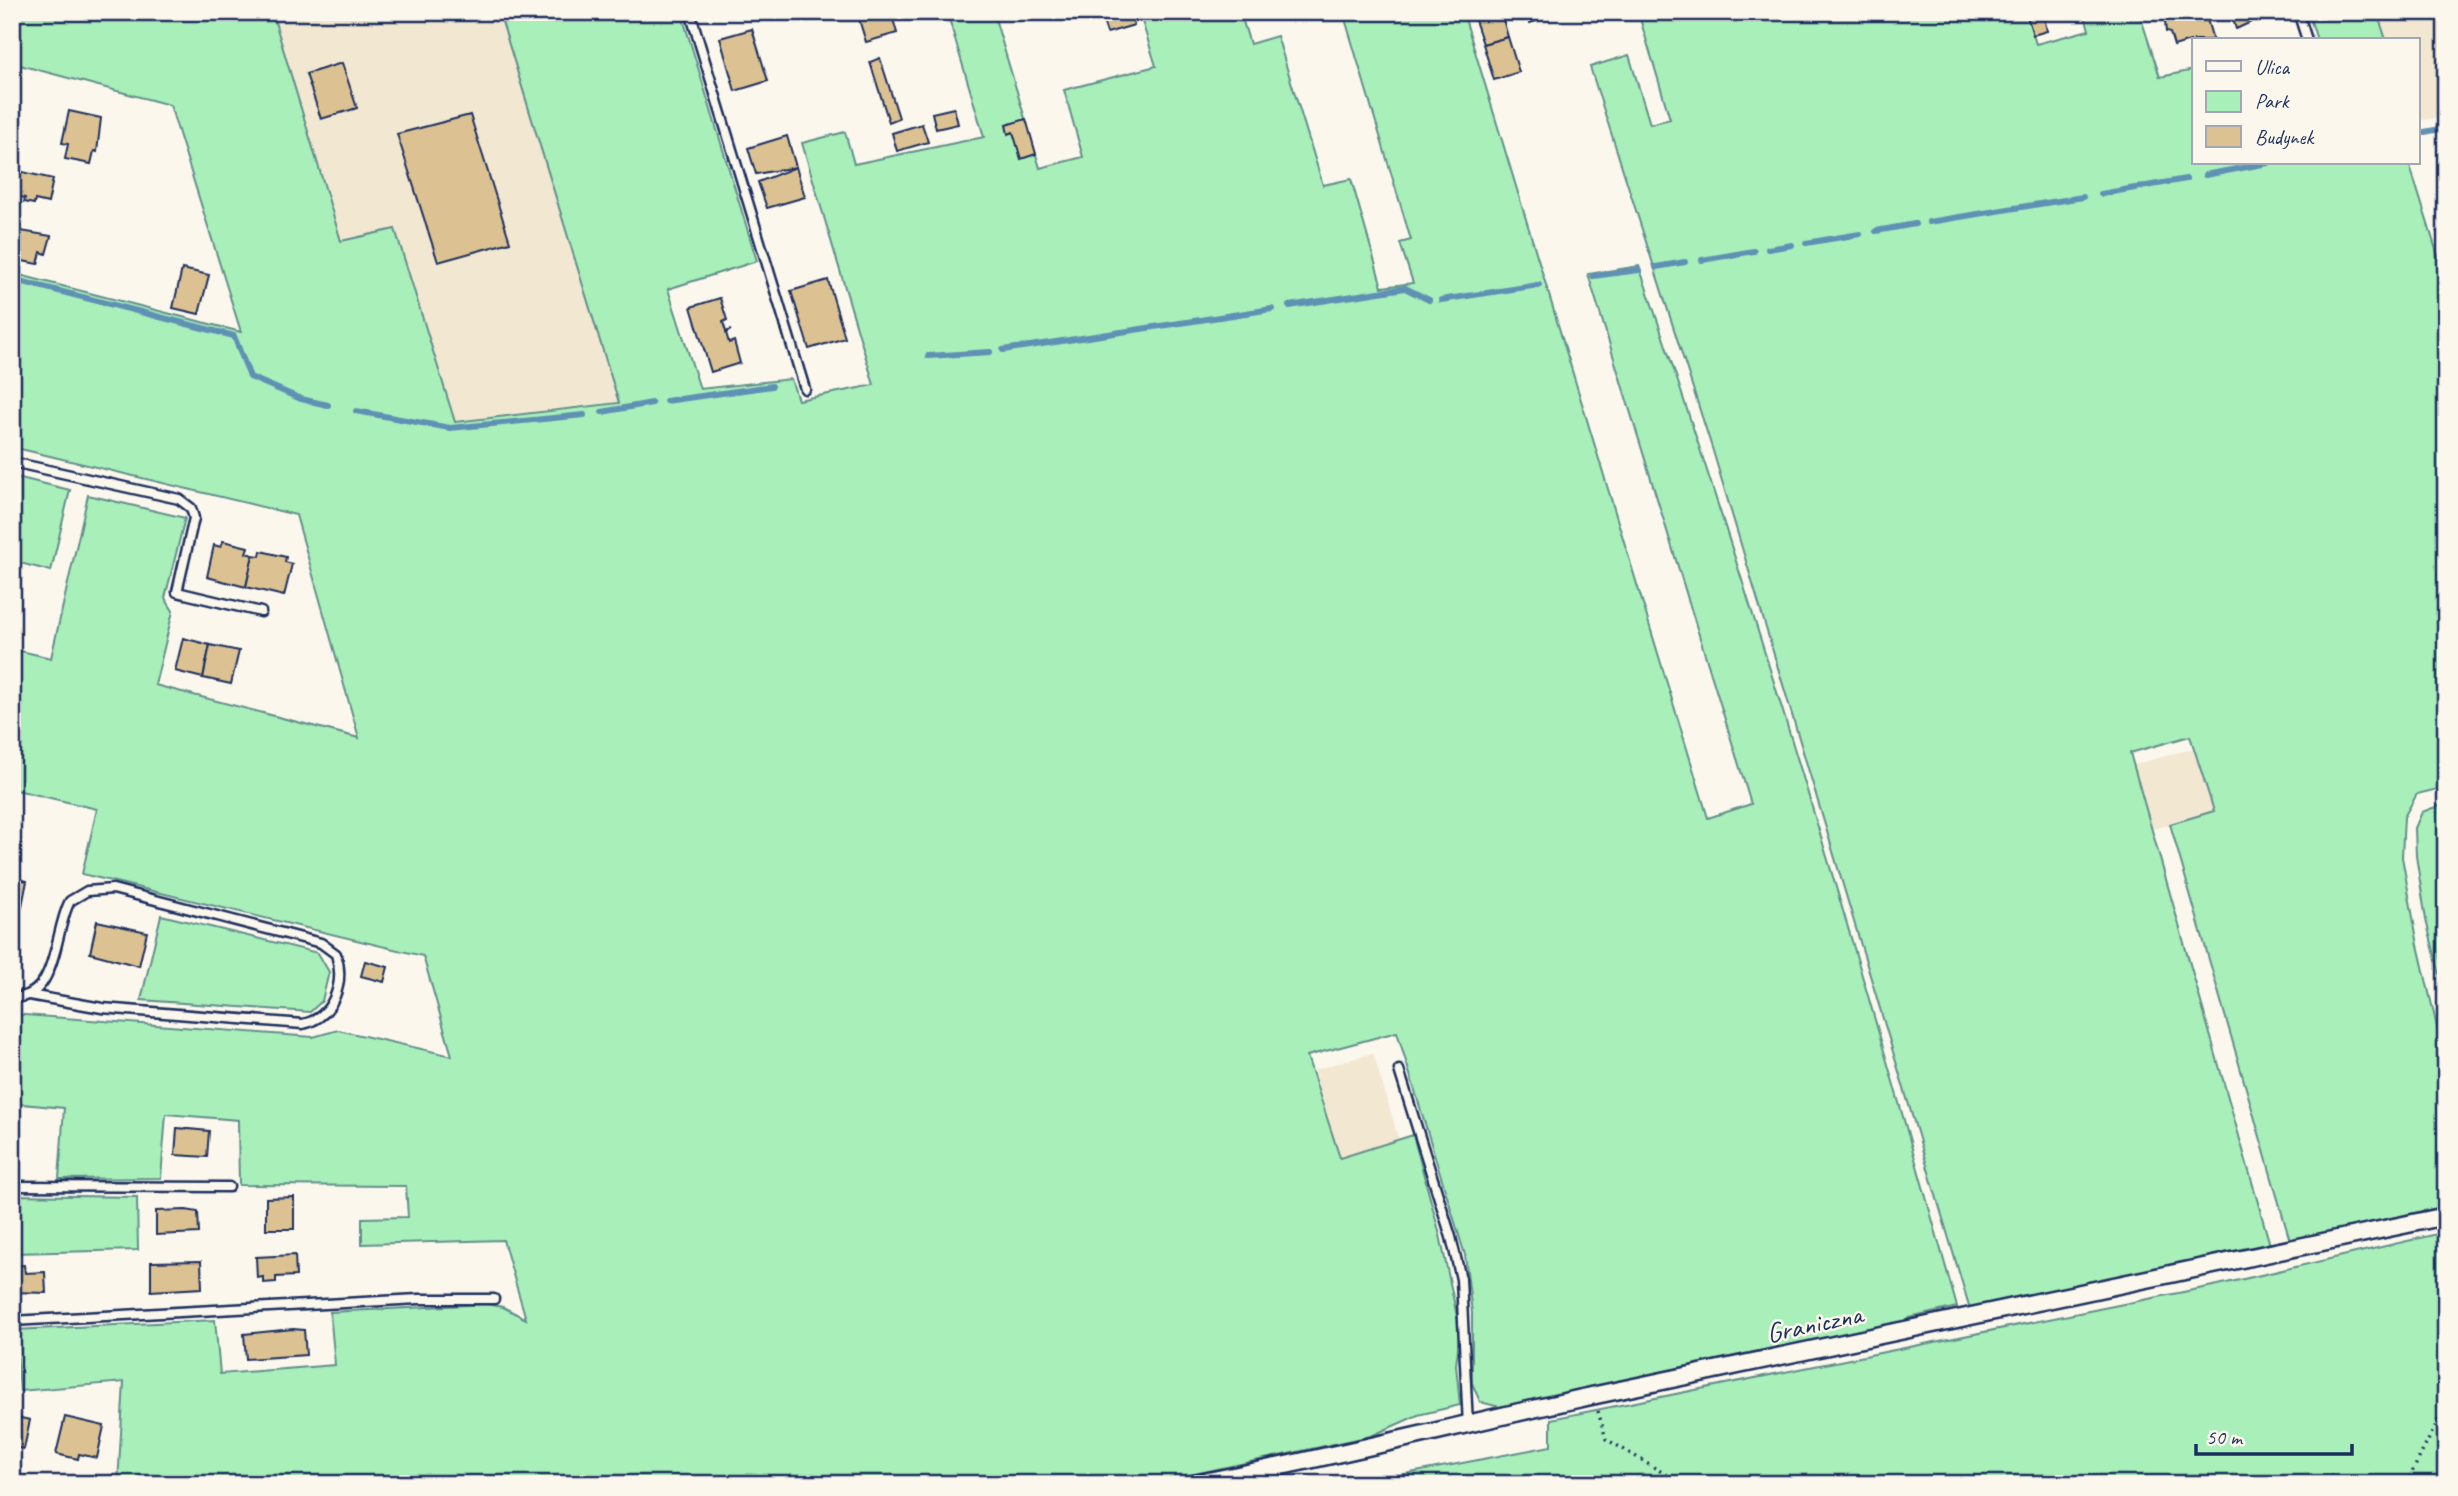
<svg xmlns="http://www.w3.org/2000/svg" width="2458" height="1496" font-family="Caveat,sans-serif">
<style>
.built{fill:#f2e7d1}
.green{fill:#a9efba;stroke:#628f8c;stroke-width:2}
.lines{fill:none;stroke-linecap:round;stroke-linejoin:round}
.stream{stroke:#5f91b4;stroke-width:6}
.building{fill:#dcc292;stroke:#1b2f5e;stroke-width:2}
.service-casing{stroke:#1b2f5e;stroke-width:13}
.minor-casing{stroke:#1b2f5e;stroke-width:21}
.path{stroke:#1b2f5e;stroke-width:3.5;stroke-dasharray:2 5;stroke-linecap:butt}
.service{stroke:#fbf7ec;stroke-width:8}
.minor{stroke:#fbf7ec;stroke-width:16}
.labels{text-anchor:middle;stroke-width:5;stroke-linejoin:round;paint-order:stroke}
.street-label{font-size:28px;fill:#1b2f5e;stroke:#fbf7ec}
</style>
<rect width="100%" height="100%" fill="#fbf7ec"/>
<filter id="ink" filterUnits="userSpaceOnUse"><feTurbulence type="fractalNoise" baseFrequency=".0143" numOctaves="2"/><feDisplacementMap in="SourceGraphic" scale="14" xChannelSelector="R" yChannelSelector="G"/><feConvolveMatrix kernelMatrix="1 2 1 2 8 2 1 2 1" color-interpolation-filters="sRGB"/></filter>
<g filter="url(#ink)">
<g class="built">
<polygon points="272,12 499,12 619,404 455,422 395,229 341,242"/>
<polygon points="2377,12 2445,12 2446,116 2422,120 2418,104 2418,40 2386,40"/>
<polygon points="2194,748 2214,811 2153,829 2133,765"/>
<polygon points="1373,1053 1399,1140 1340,1158 1314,1070"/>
</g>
<g class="green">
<path d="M12,12H272L341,241L395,229L455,422L619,403L499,12H681L757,261L668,289L700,389L791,379L798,400L874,385L802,143L845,132L854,164L984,137L947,12H993L1040,168L1083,157L1064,90L1156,66L1139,12H1240L1250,44L1277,36L1323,185L1351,179L1382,287L1413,283L1400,243L1411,240L1343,12H1463L1708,818L1751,804L1588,274L1639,266C1756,609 1859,958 1957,1307L1909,1318V1323L1500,1407L1480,1402L1472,1383V1313L1465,1255L1397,1032L1307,1056L1340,1158L1413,1135L1440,1235L1460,1331L1456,1365L1460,1405L1418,1415L1371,1436L1148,1484H118L124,1382L20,1391L15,1330L215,1320L220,1374L335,1365L330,1312L486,1304L503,1307L526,1319L503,1240L362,1244V1218L408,1217L406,1186L239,1185L238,1120L166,1114L161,1178L59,1179L64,1108L12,1103V1014L313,1037L338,1030L452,1056L423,956L82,874L97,809L12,789V649L51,658L88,495L185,518L165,598L173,611L155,685L359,738L296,515L12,447V273L241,332L170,105L12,63Z"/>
<polygon points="1638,12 2026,12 2036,44 2089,30 2084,12 2139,12 2160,77 2194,70 2194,163 2409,163 2446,282 2446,787 2417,794 2404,817 2402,857 2418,945 2446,1066 2446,1206 2290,1241 2170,824 2214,811 2190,736 2130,753 2270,1245 1970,1309 1713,451 1590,67 1629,55 1650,124 1670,119"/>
<polygon points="2308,12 2377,12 2386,40 2317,40"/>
<polygon points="12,476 70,490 51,571 12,561"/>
<polygon points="2446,803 2446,999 2426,920 2416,856 2415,828 2422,812"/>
<polygon points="161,915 318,953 329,972 322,1001 310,1012 141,1000"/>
<polygon points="12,1195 137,1197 138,1250 13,1253"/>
<polygon points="2446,1232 2446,1484 1353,1484 1551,1446 1551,1419 2218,1285"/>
</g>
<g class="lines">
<g class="stream">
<polyline points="2419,133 2446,128"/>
<polyline points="2205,175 2268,163"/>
<polyline points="2101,194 2186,179"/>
<polyline points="1929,222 2083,197"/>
<polyline points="1876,231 1915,224"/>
<polyline points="1806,243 1860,234"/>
<polyline points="1768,249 1792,245"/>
<polyline points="1702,260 1754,251"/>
<polyline points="1656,267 1685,262"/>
<polyline points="1593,276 1639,270"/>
<polyline points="12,279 234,336 250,377 301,399 328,405"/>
<polyline points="1441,300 1539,285"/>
<polyline points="1289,306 1405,288 1429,300"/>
<polyline points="1003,350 1272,309"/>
<polyline points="928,356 990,352"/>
<polyline points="666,401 772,386"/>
<polyline points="356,411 450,428 584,415"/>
<polyline points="602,412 652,403"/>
</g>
</g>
<g class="building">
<polygon points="891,12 897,33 866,42 857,13"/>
<polygon points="1110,12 1130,12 1134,25 1107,33 1101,15"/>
<polygon points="1489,12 1501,12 1508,37 1483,44 1474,17"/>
<polygon points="1526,12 1563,12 1530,23"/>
<polygon points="2026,12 2043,12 2047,31 2033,35"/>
<polygon points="2164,12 2195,12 2197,19 2206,16 2213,40 2194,40 2192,48 2190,41 2174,46 2170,33 2166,32"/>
<polygon points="2231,12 2260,12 2262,17 2236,29"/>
<polygon points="752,29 768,81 735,91 720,38"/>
<polygon points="1508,37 1519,72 1494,80 1483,44"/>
<polygon points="880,58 899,118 889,122 870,62"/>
<polygon points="342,63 357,108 321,119 306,74"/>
<polygon points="954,108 958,124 936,129 932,113"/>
<polygon points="69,111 101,118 97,152 94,151 91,164 65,159 68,144 62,143"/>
<polygon points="470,115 510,242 438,262 397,134"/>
<polygon points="1026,119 1036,154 1021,159 1013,132 1008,134 1006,125"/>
<polygon points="922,124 928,142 897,151 892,133"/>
<polygon points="787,136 796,167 756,174 748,148"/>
<polygon points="796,167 805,197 767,208 758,182"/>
<polygon points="14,170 53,179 48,203 35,200 34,204 24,202 25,198 13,195"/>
<polygon points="12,226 16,227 15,230 51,236 46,254 41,252 38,264 12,259"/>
<polygon points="182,269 209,275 199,314 173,308"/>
<polygon points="828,280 845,338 809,349 791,291"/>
<polygon points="720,298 727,320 723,322 726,332 731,330 726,333 729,343 734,341 740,363 711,372 691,307"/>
<polygon points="223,541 248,547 246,553 253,555 246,587 207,577 214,545 221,547"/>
<polygon points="261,551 286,557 285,562 292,564 284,596 246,587 253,555 260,556"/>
<polygon points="183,638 210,645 203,678 175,671"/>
<polygon points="210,645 239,651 231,684 203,678"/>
<polygon points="12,877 27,881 16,936 12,935"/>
<polygon points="97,921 147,932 139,966 90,953"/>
<polygon points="365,961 388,967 384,982 361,976"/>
<polygon points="177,1128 209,1131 207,1157 175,1155"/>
<polygon points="294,1197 294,1229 266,1229 266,1198"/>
<polygon points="186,1210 198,1212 199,1233 156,1235 156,1211"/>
<polygon points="295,1255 296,1276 276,1277 276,1282 263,1283 263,1277 257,1278 256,1257"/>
<polygon points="201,1261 202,1288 151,1291 151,1262"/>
<polygon points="24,1265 25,1273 45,1272 46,1293 12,1292 12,1266"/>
<polygon points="293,1329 304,1330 306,1355 246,1359 244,1334"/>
<polygon points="12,1416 30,1420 24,1449 12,1447"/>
<polygon points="65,1417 104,1426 97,1458 79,1454 78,1459 56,1454"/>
</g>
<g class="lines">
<g class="service-casing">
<g id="service">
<polyline points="690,12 805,389"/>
<polyline points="2298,12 2307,40"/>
<polyline points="12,462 179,499 191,508 194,518 177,592 261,612"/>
<path d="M12,997C58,1001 54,929 70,901L87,891L113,889L321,943L336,954C345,983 334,1017 303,1024L102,1008L29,995"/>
<polyline points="1399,1070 1451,1237 1461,1279 1468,1426"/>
<polyline points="12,1186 229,1187"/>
<polyline points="12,1321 419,1299 494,1299"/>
</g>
</g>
<g class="minor-casing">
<path id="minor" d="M1194,1484C1329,1458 1462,1424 1596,1395C1879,1333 2163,1278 2446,1216"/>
</g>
<g class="path">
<polyline points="1598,1411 1606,1439 1682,1484"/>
<polyline points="2406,1484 2446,1405"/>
</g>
<use href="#service" class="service"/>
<use href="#minor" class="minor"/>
</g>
</g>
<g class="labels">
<g class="street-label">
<text transform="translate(1814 1323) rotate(-12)" y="10">Graniczna</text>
</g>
</g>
<rect width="2458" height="1496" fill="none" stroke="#fbf7ec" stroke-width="42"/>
<rect x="21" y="21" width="2416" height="1454" fill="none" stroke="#1b2f5e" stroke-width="2.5" filter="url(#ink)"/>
<rect x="2192" y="38" width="228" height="126" fill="#fbf7ec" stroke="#a1a7b3" stroke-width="2"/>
<rect x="2206" y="61" width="35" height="10" fill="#fbf7ec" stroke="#a1a7b3" stroke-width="2"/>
<text x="2255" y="74" font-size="21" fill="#1b2f5e">Ulica</text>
<rect x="2206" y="91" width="35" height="21" fill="#a9efba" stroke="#a1a7b3" stroke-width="2"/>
<text x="2255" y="108" font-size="21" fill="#1b2f5e">Park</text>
<rect x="2206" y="126" width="35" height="21" fill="#dcc292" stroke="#a1a7b3" stroke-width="2"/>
<text x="2255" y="144" font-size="21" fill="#1b2f5e">Budynek</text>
<path d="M2196 1444v10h156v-10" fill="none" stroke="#1b2f5e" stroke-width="3.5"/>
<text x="2206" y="1444" font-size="21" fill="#1b2f5e" stroke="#fbf7ec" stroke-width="5" paint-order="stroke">50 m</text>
</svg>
